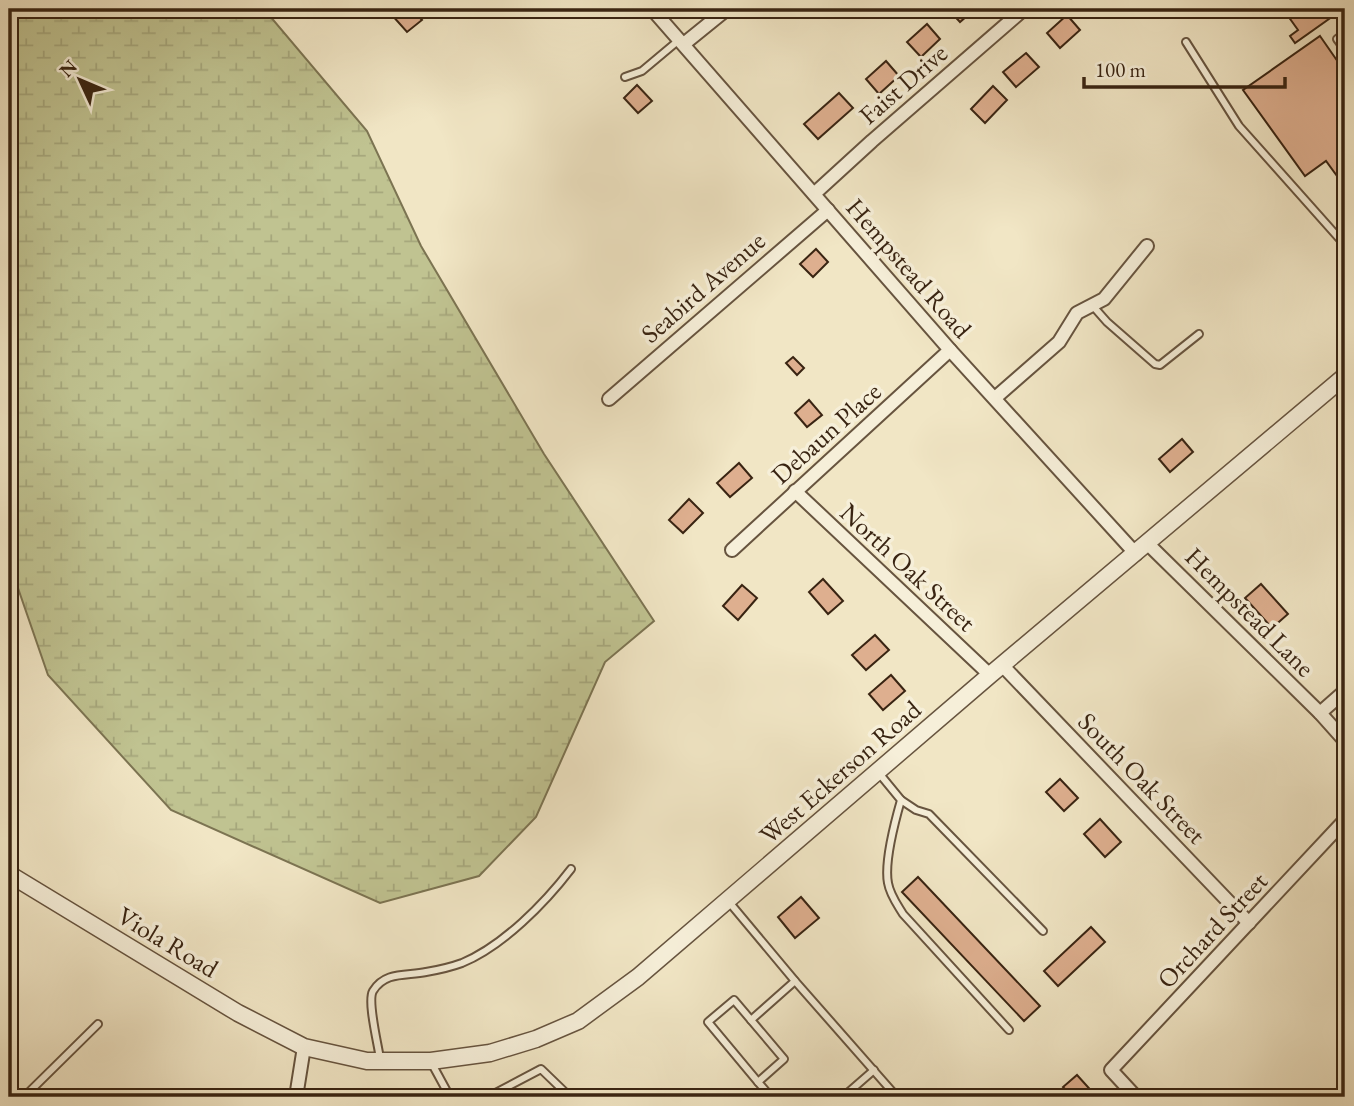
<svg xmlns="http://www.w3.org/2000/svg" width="1354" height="1106" font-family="'EB Garamond',serif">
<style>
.wetland{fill:url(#wetland-marsh);stroke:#7c7452;stroke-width:2}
.building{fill:#deaf8f;stroke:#392412;stroke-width:2}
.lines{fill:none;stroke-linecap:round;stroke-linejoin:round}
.service-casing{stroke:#67543f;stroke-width:10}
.minor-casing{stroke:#67543f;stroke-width:16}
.tertiary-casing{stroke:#67543f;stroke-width:19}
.service{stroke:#f6efd9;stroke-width:6}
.minor{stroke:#f6efd9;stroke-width:12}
.tertiary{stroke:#f6efd9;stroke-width:16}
.labels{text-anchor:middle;stroke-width:7;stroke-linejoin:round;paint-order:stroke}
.street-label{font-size:26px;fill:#392412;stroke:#f6efd9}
</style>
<defs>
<pattern id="wetland-marsh" width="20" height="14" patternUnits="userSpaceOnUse" patternTransform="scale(1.75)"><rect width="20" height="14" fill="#c0c391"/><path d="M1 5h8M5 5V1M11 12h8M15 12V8" fill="none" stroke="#a6a77c"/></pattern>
</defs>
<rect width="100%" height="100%" fill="#f1e6c5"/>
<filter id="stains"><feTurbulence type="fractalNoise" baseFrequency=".00286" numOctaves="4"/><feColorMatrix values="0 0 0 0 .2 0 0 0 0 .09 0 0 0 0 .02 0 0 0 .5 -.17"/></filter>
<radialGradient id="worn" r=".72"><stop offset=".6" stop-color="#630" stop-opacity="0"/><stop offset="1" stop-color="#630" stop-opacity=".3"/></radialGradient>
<polygon class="wetland" points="9,9 264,9 367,131 421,246 544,454 654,621 605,662 536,817 479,876 380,903 171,810 48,675 9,562"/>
<g class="building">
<polygon points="397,9 412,9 422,20 407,32 391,14"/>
<polygon points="948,9 975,9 960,22"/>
<polygon points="1283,9 1343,9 1295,43 1290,36 1298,30"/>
<polygon points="1067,15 1080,30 1060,48 1047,33"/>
<polygon points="927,24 940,39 921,57 907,42"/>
<polygon points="1320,36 1345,72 1345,187 1326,161 1305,176 1243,90"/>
<polygon points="1026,53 1039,67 1016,87 1003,72"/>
<polygon points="886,61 899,76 879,94 866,79"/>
<polygon points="637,85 652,101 638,113 624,98"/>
<polygon points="993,86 1007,100 985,123 971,109"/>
<polygon points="839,93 853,108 818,139 804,124"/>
<polygon points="816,249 828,262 813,277 800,264"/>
<polygon points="793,357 804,368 797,375 786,363"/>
<polygon points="809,400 822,415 807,427 795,413"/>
<polygon points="1182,439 1193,452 1170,472 1159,459"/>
<polygon points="739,463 752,478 730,497 717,483"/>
<polygon points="689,499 703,513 683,533 669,520"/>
<polygon points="823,579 843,601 828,614 809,592"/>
<polygon points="1261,584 1288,614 1272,628 1245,598"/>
<polygon points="742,585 757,598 738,620 723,606"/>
<polygon points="875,635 889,650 866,670 852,655"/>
<polygon points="891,675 905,691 883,710 869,694"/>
<polygon points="1060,779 1078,798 1064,811 1046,792"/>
<polygon points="1100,819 1121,842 1105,857 1084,834"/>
<polygon points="918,877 1040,1006 1024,1021 902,892"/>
<polygon points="801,897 819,918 795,938 778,917"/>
<polygon points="1091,927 1105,942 1058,986 1044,971"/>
<polygon points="1077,1075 1096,1096 1095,1097 1072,1097 1063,1087"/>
</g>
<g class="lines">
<g class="service-casing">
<g id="service">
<polyline points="456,9 467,14 474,9"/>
<polyline points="1345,33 1337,39 1345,50"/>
<polyline points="1186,42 1239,126 1345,245"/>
<polyline points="625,77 642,71 679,40"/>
<polyline points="1092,305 1107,322 1155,364 1160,365 1199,334"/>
<path d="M878,772L901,800C895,821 884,862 888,883C890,895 897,904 903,914L1009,1030"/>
<polyline points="901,800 916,810 929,814 1043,931"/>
<polyline points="729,902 795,981 897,1097"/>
<polyline points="751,1020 734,1000 708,1022 758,1082"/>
<path d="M380,1059C378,1044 367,1001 373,991C385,971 407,976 426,972C438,970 451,967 462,963C503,946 545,903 571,869"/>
<polyline points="431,1062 450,1097"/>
<polyline points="24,1097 98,1024"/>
<polyline points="488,1097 541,1069 570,1097"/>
<polyline points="771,1097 758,1082 784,1059 751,1020 795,981"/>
<polyline points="843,1097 874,1070"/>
</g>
</g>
<g class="minor-casing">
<g id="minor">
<polyline points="652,9 950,350 1136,554"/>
<polyline points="685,43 727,9"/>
<polyline points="814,194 872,141 1024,9"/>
<polyline points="995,398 1059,342 1077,313 1104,299 1147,246"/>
<polyline points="609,399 828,210"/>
<polyline points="795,491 990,675"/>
<polyline points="1148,544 1320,713 1345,741"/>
<polyline points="732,550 950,350"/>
<polyline points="1002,665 1249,923"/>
<polyline points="1320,713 1345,691"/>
<polyline points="296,1097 304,1047"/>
<polyline points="1136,1097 1111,1070 1345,820"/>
<polyline points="1343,1097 1345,1095"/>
</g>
</g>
<g class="tertiary-casing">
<polyline id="tertiary" points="9,874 238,1013 304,1047 367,1061 431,1061 490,1053 536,1039 578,1021 638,977 990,675 1345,376"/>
</g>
<use href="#service" class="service"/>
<use href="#minor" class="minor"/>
<use href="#tertiary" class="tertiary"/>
</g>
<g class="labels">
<g class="street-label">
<text transform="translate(903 84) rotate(-41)" y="9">Faist Drive</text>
<text transform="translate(909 268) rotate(49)" y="9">Hempstead Road</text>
<text transform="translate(703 287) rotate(-41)" y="9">Seabird Avenue</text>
<text transform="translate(826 433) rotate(-42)" y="9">Debaun Place</text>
<text transform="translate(908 567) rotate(43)" y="9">North Oak Street</text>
<text transform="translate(1250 612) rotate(45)" y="9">Hempstead Lane</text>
<text transform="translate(840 772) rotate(-41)" y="9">West Eckerson Road</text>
<text transform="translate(1142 778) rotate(46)" y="9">South Oak Street</text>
<text transform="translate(1212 930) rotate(-47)" y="9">Orchard Street</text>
<text transform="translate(168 942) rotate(31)" y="9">Viola Road</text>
</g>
</g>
<rect width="1354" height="1106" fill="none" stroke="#f1e6c5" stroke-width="35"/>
<rect x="10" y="10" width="1333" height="1085" fill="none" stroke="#392412" stroke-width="3.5"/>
<rect x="18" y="18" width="1319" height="1071" fill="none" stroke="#392412" stroke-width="2"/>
<g transform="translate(80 80) rotate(314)" stroke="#f6efd9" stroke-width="5" paint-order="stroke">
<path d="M0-5L12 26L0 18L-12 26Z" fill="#392412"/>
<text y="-10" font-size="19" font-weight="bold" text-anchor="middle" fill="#392412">N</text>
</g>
<path d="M1084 77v10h201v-10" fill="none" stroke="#392412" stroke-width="3.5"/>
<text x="1095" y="77" font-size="21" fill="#392412" stroke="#f6efd9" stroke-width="5" paint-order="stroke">100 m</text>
<rect width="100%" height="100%" filter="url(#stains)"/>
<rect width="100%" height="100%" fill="url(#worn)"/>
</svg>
